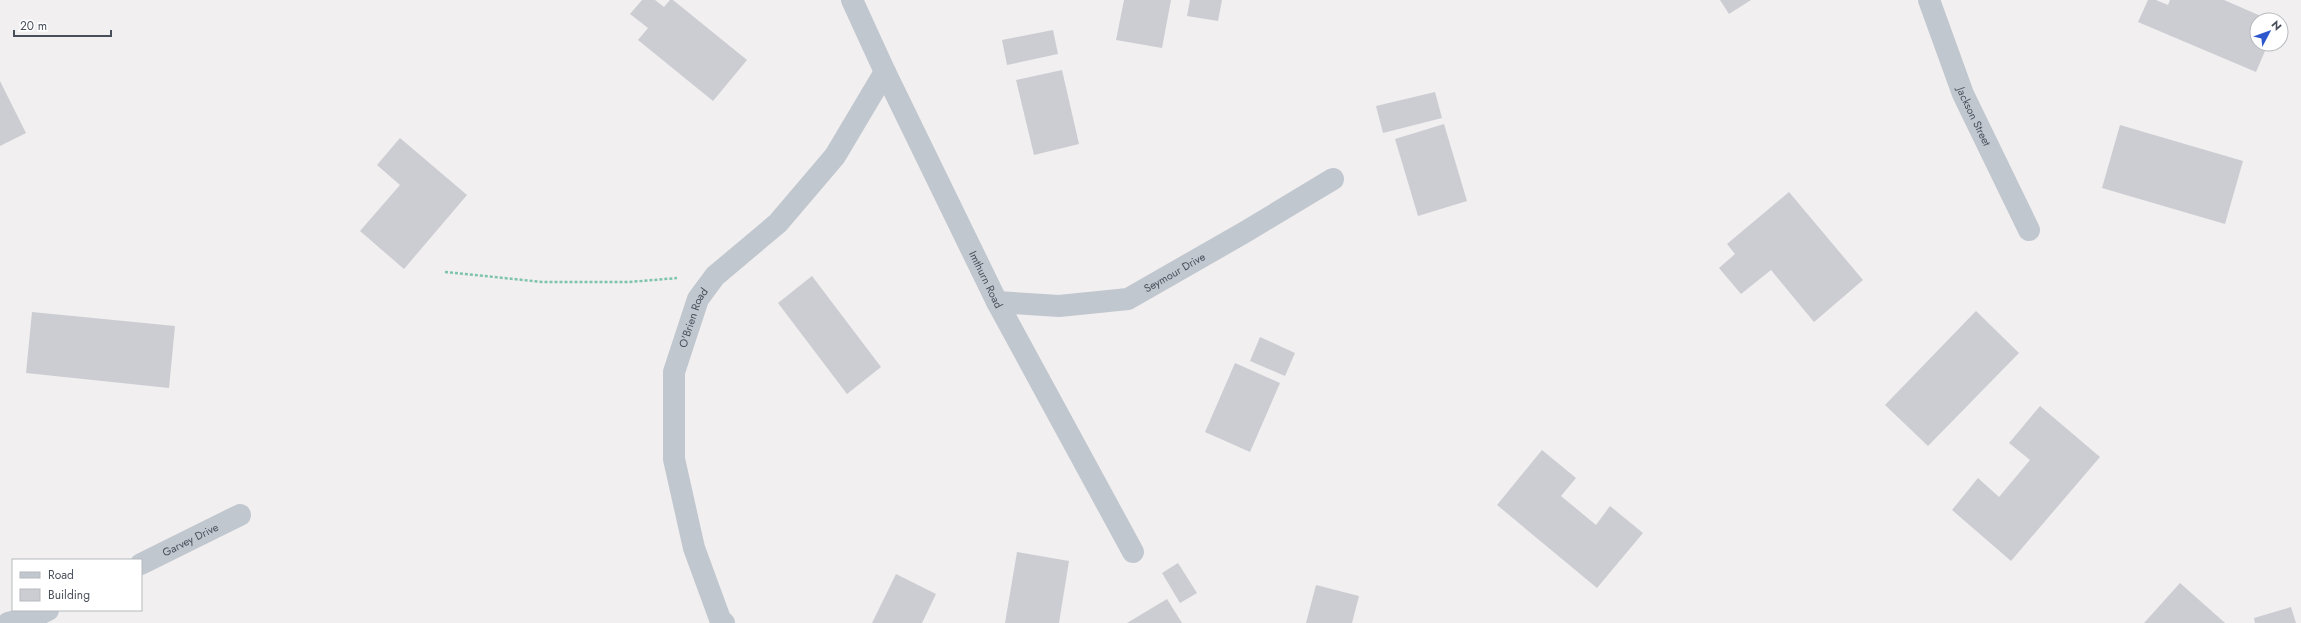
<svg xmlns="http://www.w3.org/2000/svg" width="2301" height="623" font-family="Jost,sans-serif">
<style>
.building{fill:#cccdd3}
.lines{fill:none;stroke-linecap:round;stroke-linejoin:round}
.path{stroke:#7ec4ad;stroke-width:2.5;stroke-dasharray:3 2;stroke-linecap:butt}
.minor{stroke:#c1c7cf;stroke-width:22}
.labels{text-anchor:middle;stroke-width:4;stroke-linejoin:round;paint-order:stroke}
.street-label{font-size:11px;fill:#494f5a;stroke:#fff}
</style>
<rect width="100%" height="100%" fill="#f1efef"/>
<g class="building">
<polygon points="642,0 655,0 664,7 670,0 673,0 747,60 713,101 638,40 648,28 630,14"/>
<polygon points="1124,0 1171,0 1162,48 1116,40"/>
<polygon points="1190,0 1222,0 1218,21 1187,16"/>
<polygon points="1720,0 1751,0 1729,14"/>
<polygon points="2148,0 2156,0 2168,5 2170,0 2224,0 2270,20 2257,20 2257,44 2268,44 2256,72 2138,22"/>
<polygon points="1053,30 1058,54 1007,65 1002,40"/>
<polygon points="1062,70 1079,144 1034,155 1016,80"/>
<polygon points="0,81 26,133 0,146"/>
<polygon points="1435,92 1442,118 1383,133 1376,106"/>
<polygon points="1444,124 1467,201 1418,216 1395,139"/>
<polygon points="2120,125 2243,161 2225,224 2102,188"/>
<polygon points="400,138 467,195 404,269 360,231 400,185 377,165"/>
<polygon points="1789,192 1863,280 1814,322 1771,270 1741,294 1719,268 1735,254 1727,244"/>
<polygon points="812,276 881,367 847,394 778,303"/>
<polygon points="1976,311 2019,353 1928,446 1885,405"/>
<polygon points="32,312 175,326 169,388 26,373"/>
<polygon points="1260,337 1295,353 1285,376 1250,361"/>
<polygon points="1235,363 1280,383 1250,452 1205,432"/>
<polygon points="2040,406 2100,457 2011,561 1952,510 1978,478 1999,497 2030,460 2009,443"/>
<polygon points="1542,450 1576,478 1561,496 1596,525 1610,506 1643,533 1597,588 1497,505"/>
<polygon points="1017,552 1069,561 1059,623 1005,623"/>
<polygon points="1178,563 1197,593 1180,603 1162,573"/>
<polygon points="896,574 936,594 922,623 872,623"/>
<polygon points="2180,583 2225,623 2144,623"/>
<polygon points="1316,585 1359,596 1352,623 1306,623"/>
<polygon points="1167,599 1182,623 1127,623"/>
<polygon points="2291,607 2296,623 2255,623 2254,618"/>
</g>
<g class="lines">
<polyline class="path" points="445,272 543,282 629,282 677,278"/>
<g class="minor">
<path id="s1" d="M852,0L885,72L997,302L1133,552"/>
<path id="s2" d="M1929,0L1963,94L2029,230"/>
<path id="s3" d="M997,302L1059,306L1128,299L1245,232L1333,179"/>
<path id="s4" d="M141,564L240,515"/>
<polyline points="8,623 36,616 48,610"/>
<path id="s5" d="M724,623L720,619L694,548L674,459V372L698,299L715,276L778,223L835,156L885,72"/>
</g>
</g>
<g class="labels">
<g class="street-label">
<text dy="4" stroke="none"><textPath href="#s2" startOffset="125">Jackson Street</textPath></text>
<text dy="4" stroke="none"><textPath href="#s3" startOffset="185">Seymour Drive</textPath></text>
<text dy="4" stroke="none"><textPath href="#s1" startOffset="310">Imthurn Road</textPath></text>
<text dy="4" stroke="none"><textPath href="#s5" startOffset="317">O'Brien Road</textPath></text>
<text dy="4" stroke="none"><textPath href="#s4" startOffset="55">Garvey Drive</textPath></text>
</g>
</g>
<rect x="12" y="559" width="130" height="52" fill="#ffffff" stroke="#b6b9bd"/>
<rect x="20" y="572" width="20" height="6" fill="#c1c7cf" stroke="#b6b9bd"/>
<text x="48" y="579" font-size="12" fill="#494f5a">Road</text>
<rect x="20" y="589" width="20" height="12" fill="#cccdd3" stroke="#b6b9bd"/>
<text x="48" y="599" font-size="12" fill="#494f5a">Building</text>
<g transform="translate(2269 32) rotate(49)"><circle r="19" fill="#ffffff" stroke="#b6b9bd"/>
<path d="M0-3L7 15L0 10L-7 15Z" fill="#2d58cd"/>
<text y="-6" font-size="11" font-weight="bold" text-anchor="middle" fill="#494f5a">N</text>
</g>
<path d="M14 30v6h97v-6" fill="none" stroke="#494f5a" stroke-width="2"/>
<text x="20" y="30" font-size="12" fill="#494f5a" stroke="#ffffff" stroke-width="3" paint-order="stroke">20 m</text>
</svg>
